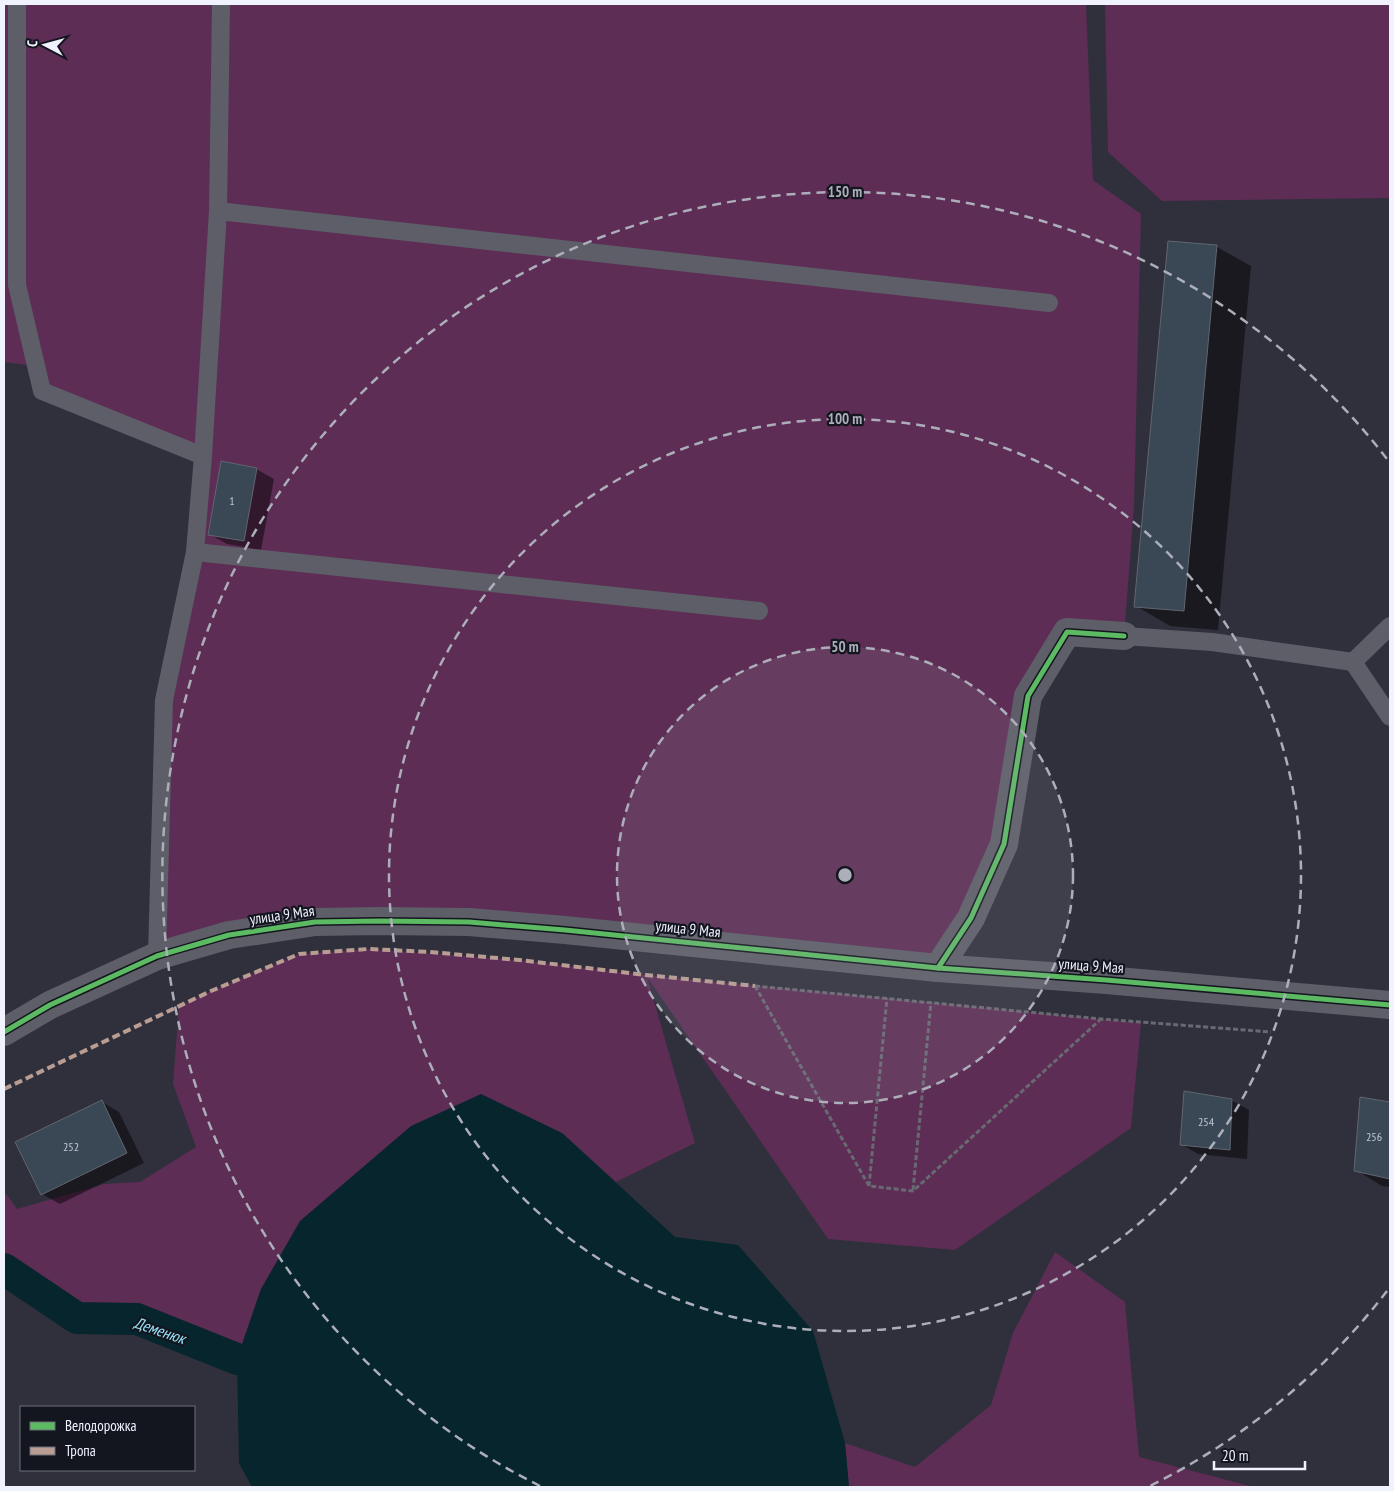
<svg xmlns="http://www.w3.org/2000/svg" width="1394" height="1491" font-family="'PT Sans Narrow',sans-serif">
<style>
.green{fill:#5d2d55}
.water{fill:#06252d}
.shadow{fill:#0007}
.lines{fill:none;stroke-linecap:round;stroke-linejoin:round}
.canal{stroke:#06252d;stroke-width:32}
.building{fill:#3a4755;stroke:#61666f}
.path{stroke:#686971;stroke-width:3;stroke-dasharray:5 2.5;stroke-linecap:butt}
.service{stroke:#5d5e67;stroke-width:18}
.minor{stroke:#5d5e67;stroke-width:28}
.tertiary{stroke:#5d5e67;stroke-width:28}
.quiet{stroke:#b99d93;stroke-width:4;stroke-dasharray:8 4;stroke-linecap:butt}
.cycleway-casing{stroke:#14161f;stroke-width:8}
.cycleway{stroke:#5cba63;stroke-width:5}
.ring{fill:none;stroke:#acaeba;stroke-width:2.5;stroke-dasharray:9 6}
.labels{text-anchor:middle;stroke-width:4.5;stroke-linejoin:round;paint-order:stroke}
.number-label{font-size:12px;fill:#c2c7d4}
.street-label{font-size:15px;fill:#f0f2fe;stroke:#14161f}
.water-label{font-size:16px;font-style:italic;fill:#97e3f7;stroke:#14161f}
.centre{fill:#acaeba;stroke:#14161f;stroke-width:2.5}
.ring-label{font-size:15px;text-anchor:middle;font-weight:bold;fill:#acaeba;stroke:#14161f;stroke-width:4.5;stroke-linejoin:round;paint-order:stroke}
</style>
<rect width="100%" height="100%" fill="#2f303b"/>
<g class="green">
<polygon points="4,4 1086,4 1093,180 1141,214 1134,506 1124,636 1067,632 1028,696 1004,844 938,968 379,921 157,956 164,700 203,456 42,391 36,366 4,362"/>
<polygon points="1105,4 1390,4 1390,198 1162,201 1108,152"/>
<polygon points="368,949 519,960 646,975 1141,1023 1131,1128 955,1250 828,1239 647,977 695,1143 616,1182 562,1133 261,1289 237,1359 137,1319 77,1318 4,1268 4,1191 17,1209 104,1184 140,1182 196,1147 173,1084 179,1006 211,991 299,954"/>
<polygon points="1055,1252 1125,1302 1139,1457 1250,1486 1258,1487 849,1487 845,1443 915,1467 991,1405 1013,1333"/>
</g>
<polygon class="water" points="481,1094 562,1133 675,1237 738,1245 813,1331 845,1443 849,1487 252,1487 239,1463 237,1359 261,1289 300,1221 411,1126"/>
<g class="shadow">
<polygon points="1217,247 1251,266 1218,630 1170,626 1136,606"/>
<polygon points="256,469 274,479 261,550 227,544 209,534"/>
<polygon points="1361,1098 1390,1103 1390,1187 1382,1186 1356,1170"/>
<polygon points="1231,1100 1249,1110 1247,1159 1198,1154 1181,1144"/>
<polygon points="102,1102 119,1112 144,1163 60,1204 42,1194"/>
</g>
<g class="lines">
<polyline class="canal" points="4,1269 77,1318 137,1319 237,1359"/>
</g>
<g class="building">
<polygon points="1168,241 1217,245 1184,611 1134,607"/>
<polygon points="221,461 257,468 244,541 208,535"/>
<polygon points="1184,1091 1232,1099 1230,1150 1180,1145"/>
<polygon points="1360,1097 1390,1102 1390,1179 1354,1171"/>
<polygon points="102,1100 127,1153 41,1195 15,1142"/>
</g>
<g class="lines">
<g class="path">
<polyline points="755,986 869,1186 913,1191 1101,1019"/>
<polyline points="755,986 1101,1019 1271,1032"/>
<polyline points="869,1186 887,998"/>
<polyline points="913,1190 931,1002"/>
</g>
<g class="service">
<polyline points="17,4 17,285 42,391 203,456 195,552 164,700 157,956"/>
<polyline points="221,4 218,211 1049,303"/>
<polyline points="203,456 218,211"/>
<polyline points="195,552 759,611"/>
<polyline points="1124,636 1212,642 1353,662 1390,626"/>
<polyline points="1353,662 1390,717"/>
</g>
<polyline class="minor" points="938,968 971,918 1004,844 1028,696 1067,632 1124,636"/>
<polyline class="tertiary" points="4,1032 50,1005 157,956 229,935 315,922 379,921 469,922 565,930 938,968 1106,980 1390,1005"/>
<polyline class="quiet" points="4,1089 211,991 299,954 368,949 430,952 519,960 646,975 755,986"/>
<g class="cycleway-casing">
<g id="cycleway">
<polyline points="938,968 971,918 1004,844 1028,696 1067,632 1124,636"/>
<polyline points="4,1032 50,1005 157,956 229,935 315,922 379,921 469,922 565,930 938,968 1106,980 1390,1005"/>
</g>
</g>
<use href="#cycleway" class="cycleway"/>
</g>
<circle cx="845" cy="875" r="228" fill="#acaeba" fill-opacity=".12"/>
<g class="ring">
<circle cx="845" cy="875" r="228"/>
<circle cx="845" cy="875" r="456"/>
<path d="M1387 1291A683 683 0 0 1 1150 1486M540 1486A683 683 0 1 1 1387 459"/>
</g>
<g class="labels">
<g class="number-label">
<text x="232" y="505">1</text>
<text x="1206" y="1126">254</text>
<text x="1374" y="1141">256</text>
<text x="71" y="1151">252</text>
</g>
<g class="street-label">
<text transform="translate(282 915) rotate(-8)" y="5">улица 9 Мая</text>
<text transform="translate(688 929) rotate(6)" y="5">улица 9 Мая</text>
<text transform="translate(1091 966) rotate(4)" y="5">улица 9 Мая</text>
</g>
<g class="water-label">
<text transform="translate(160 1330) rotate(19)" y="6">Деменюк</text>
</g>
</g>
<circle cx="845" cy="875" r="8" class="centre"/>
<g class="ring-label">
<text x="845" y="197">150 m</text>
<text x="845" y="424">100 m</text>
<text x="845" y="652">50 m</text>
</g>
<rect width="1394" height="1491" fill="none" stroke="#f0f2fe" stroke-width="10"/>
<rect x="20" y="1406" width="175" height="65" fill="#14161f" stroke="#6c6e78"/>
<rect x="30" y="1422" width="25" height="8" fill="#5cba63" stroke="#6c6e78"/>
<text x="65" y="1431" font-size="15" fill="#f0f2fe">Велодорожка</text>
<rect x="30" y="1447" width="25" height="8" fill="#b99d93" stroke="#6c6e78"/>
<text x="65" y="1456" font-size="15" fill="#f0f2fe">Тропа</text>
<g transform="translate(45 45) rotate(276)" stroke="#14161f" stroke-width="4" paint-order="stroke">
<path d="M0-4L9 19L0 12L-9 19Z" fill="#f0f2fe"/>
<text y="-8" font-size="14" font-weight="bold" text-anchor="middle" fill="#f0f2fe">С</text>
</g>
<path d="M1214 1461v8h91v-8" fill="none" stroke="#f0f2fe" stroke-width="2.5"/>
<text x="1222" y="1461" font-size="15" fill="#f0f2fe" stroke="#14161f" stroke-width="4" paint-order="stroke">20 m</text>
</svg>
